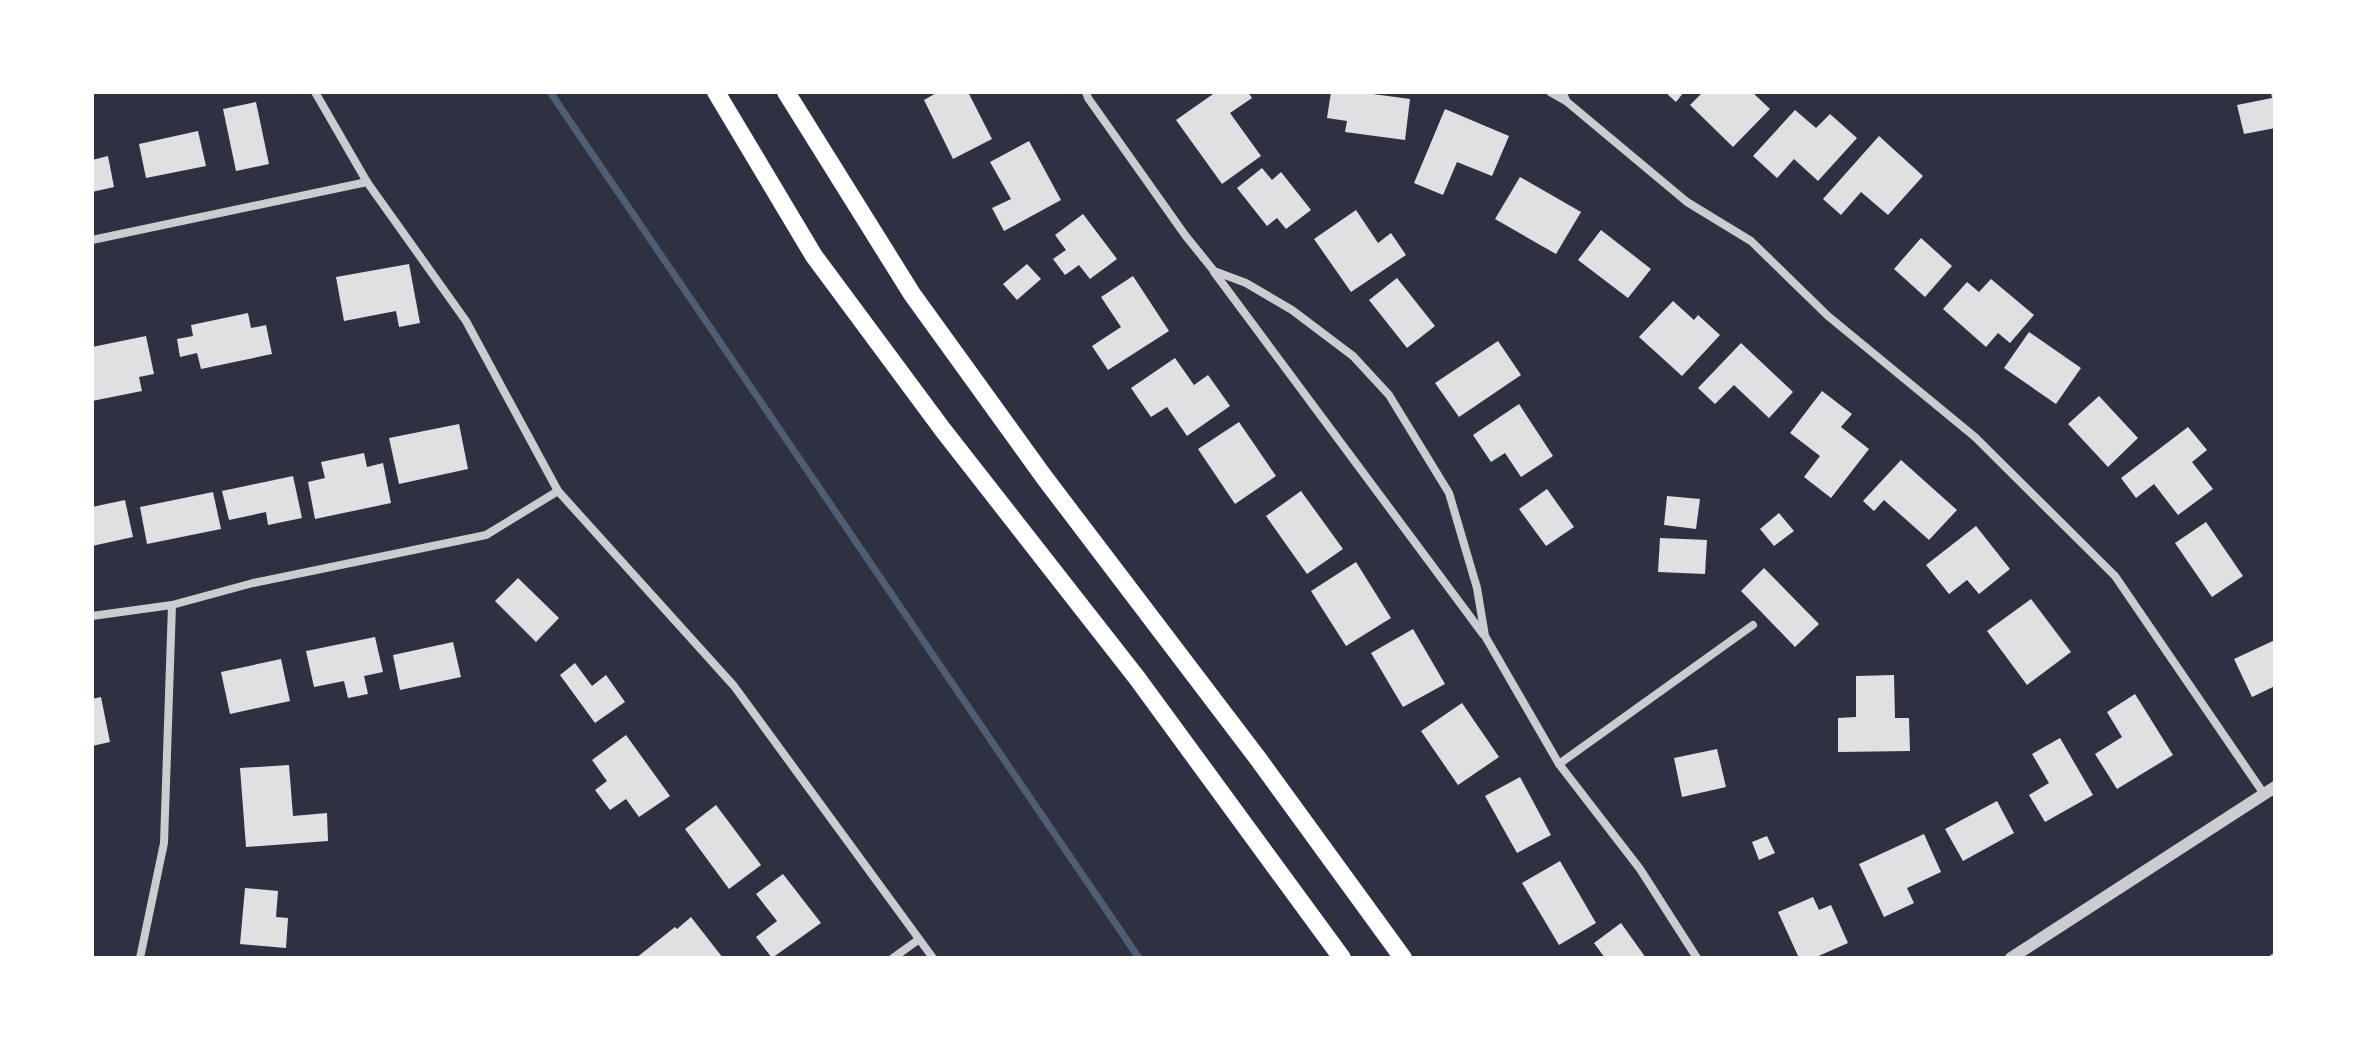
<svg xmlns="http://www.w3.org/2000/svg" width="2367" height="1050" font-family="'Nunito Sans',sans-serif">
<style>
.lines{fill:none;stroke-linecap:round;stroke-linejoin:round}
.stream{stroke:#4f5d75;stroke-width:7}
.building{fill:#e0e0e3}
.service{stroke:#caccd0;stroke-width:5}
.minor{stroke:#caccd0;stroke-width:8}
.tertiary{stroke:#caccd0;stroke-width:12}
.motorway{stroke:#fff;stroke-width:18}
</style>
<rect width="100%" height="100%" fill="#2d3142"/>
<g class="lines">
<polyline class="stream" points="550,92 1139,958"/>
</g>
<g class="building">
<polygon points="938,92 968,92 992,139 953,159 924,100"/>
<polygon points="1216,92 1248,92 1252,98 1230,113 1261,156 1222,184 1176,120"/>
<polygon points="1331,92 1358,92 1410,99 1405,140 1345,132 1347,121 1327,118"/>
<polygon points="1665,92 1684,92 1676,102"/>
<polygon points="1703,92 1752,92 1770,109 1733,147 1690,105"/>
<polygon points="2271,92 2275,92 2275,128 2244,134 2237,105 2272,98"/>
<polygon points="256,102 269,164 236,171 223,109"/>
<polygon points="1445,109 1509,136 1492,176 1457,162 1443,195 1414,183"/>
<polygon points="1795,110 1816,128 1830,114 1857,138 1818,181 1794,159 1777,178 1753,156"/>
<polygon points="198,131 206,166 146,178 139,144"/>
<polygon points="1879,136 1923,176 1888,215 1861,192 1841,215 1823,199"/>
<polygon points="1029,141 1061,200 1004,231 992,208 1011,199 990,162"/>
<polygon points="108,156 114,187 92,192 92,160"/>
<polygon points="1262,168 1272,180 1281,172 1311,210 1286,229 1277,218 1267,226 1237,188"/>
<polygon points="1520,177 1581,212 1556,254 1495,219"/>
<polygon points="1356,210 1378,243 1391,233 1406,255 1351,292 1314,239"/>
<polygon points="1083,214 1117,259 1090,279 1079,265 1065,275 1053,259 1066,250 1055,235"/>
<polygon points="1601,230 1651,269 1628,298 1578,260"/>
<polygon points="1921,238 1952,266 1925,297 1894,269"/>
<polygon points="409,264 420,323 399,327 396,311 344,321 336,277"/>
<polygon points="1027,264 1041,279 1017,300 1003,284"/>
<polygon points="1133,276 1169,331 1108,370 1092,346 1121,327 1101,297"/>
<polygon points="1397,278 1435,326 1407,348 1369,300"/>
<polygon points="1991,279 2034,315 2010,343 1998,333 1986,347 1943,309 1967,282 1979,292"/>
<polygon points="1673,301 1694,320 1698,315 1720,335 1682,376 1639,337"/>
<polygon points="248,313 251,328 266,325 272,354 201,369 197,353 180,357 177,339 193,336 191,325"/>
<polygon points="2029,332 2081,368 2056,404 2004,368"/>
<polygon points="146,336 154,374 139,377 142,391 92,401 92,347"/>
<polygon points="1498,341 1521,375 1459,417 1435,383"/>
<polygon points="1741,343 1793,392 1769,418 1734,385 1715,404 1698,388"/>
<polygon points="1175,358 1194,385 1208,375 1230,406 1187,436 1167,407 1151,417 1131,388"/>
<polygon points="1822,391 1852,414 1841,427 1869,449 1831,498 1804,477 1820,456 1790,433"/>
<polygon points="2099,396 2138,438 2108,467 2068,424"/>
<polygon points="1519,404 1553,456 1521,477 1505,453 1491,462 1473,435"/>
<polygon points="1239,422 1276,476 1235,504 1198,449"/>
<polygon points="459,424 468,469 399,484 389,438"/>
<polygon points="2188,427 2207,450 2192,462 2213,489 2178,515 2154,484 2136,498 2121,478"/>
<polygon points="364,453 367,467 383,463 391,503 315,519 308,482 325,478 321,462"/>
<polygon points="1901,460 1957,510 1929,540 1884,500 1874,511 1863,501"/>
<polygon points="293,476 302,518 268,525 266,512 229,520 222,491"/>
<polygon points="1547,489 1574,527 1546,546 1519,509"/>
<polygon points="1301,491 1343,549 1307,574 1266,516"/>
<polygon points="213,492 221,529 147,544 140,507"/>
<polygon points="1667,496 1700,499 1696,529 1664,525"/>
<polygon points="125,500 133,537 92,546 92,507"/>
<polygon points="1779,513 1794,531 1774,546 1760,529"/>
<polygon points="2206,522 2243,576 2212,597 2175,543"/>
<polygon points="1976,526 2010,569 1979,594 1967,580 1949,594 1926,565"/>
<polygon points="1660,538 1707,540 1705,574 1658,572"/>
<polygon points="1356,562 1391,618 1346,646 1311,591"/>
<polygon points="1764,568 1819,624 1795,647 1741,591"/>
<polygon points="518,578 559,618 536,642 495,601"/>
<polygon points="2031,599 2071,652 2027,685 1987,631"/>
<polygon points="1413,629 1445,684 1403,707 1371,653"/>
<polygon points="375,637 383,672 364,676 368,694 348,698 344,681 314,687 306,651"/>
<polygon points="2275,640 2275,686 2252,697 2234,659"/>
<polygon points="453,642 461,677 400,690 393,655"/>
<polygon points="281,659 290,701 230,714 221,672"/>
<polygon points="575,663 592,686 606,675 625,702 595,723 560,675"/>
<polygon points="1894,675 1895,718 1909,718 1910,751 1838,752 1838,718 1856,717 1856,676"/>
<polygon points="2135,694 2173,755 2117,789 2095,754 2122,737 2107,712"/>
<polygon points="101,697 110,742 92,746 92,699"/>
<polygon points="1462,703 1499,757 1458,785 1421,731"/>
<polygon points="626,735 670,796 639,817 626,799 610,810 595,790 607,781 592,760"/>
<polygon points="2060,738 2093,795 2045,822 2029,795 2049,783 2032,754"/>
<polygon points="1717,749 1726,787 1682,797 1674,758"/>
<polygon points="289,765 293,816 327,813 328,841 246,847 240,768"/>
<polygon points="1520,777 1551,835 1517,853 1485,796"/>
<polygon points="1997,801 2014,833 1963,861 1945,829"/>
<polygon points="716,805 761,865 729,889 685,829"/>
<polygon points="1924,834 1941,872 1907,888 1914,903 1884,917 1859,864"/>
<polygon points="1767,836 1775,853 1759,860 1752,842"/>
<polygon points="1560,861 1596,923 1559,945 1522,883"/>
<polygon points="783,874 821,923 772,958 756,937 777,921 756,894"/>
<polygon points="245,888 278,891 276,917 288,918 286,948 240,944"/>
<polygon points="1813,897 1819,910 1831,905 1848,943 1814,958 1799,958 1778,912"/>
<polygon points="691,917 723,958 636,958 675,927 677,929"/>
<polygon points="1621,923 1646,958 1605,958 1594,943"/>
</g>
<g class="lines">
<polyline class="service" points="2271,958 2275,955"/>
<g class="minor">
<polyline points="315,92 367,182 466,321 558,491 734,686 933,958"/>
<polyline points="1086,92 1088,98 1185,235 1214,271 1246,283 1292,310 1353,356 1389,395 1449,493 1477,588 1485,636 1559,764 1640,869 1697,958"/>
<polyline points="1550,92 1566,101"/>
<polyline points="1563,92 1566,101 1687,202 1751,241 1828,316 1975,437 2115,576 2264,794"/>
<polyline points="92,240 367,182"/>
<polyline points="1214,272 1483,634"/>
<polyline points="92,616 172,605 253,583 486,535 558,491"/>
<polyline points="1559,764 1753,625"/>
<polyline points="140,958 164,843 172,605"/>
<polyline points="893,958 918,940"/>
</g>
<polyline class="tertiary" points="2011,958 2275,787"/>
<g class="motorway">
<polyline points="716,92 814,256 943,430 1137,678 1342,958"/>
<polyline points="786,92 912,294 1044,477 1259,760 1403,958"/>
</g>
</g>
<rect width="2367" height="1050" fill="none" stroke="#ffffff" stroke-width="188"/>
</svg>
